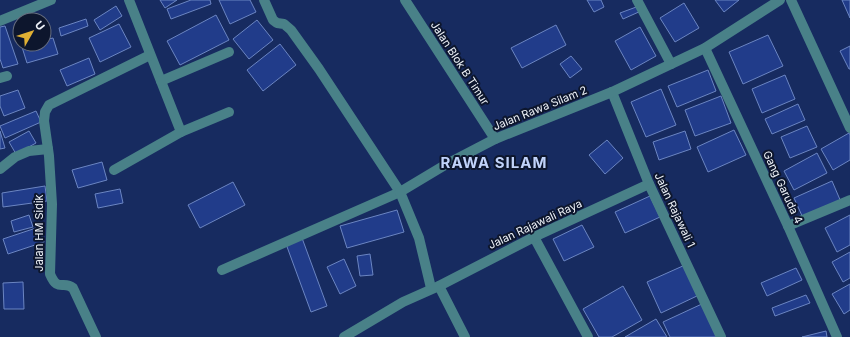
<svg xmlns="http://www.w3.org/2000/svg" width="850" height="337" font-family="Inter,sans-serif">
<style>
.building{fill:#213c8a;stroke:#6b85c2}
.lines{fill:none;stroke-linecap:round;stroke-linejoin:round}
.minor{stroke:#498188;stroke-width:10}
.labels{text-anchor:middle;stroke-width:4;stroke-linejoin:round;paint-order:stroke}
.street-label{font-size:11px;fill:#eff3f9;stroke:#0d162d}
.district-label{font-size:15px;font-weight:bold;letter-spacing:1px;fill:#c1d3fa;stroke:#0d162d}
</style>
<rect width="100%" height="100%" fill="#172b60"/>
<g class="building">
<polygon points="160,0 177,0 165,8"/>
<polygon points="191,0 210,0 211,4 171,19 167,9"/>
<polygon points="219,0 250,0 256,12 230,24"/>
<polygon points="587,0 601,0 604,7 594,12"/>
<polygon points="715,0 739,0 724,12"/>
<polygon points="842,0 850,0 850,18"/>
<polygon points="684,3 699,28 675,42 660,18"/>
<polygon points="116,6 122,16 100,30 94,20"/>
<polygon points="639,6 641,11 623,19 620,13"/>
<polygon points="216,15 229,40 180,65 167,41"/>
<polygon points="86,19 88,26 61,36 59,28"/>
<polygon points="257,20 273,40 249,59 233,39"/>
<polygon points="119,24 131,47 100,62 89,38"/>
<polygon points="556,25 566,45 522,68 511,48"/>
<polygon points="5,26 18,64 3,68 0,59 0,27"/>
<polygon points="640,27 656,56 631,70 615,41"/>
<polygon points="768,35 783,66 743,84 729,52"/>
<polygon points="53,38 58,54 27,63 22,47 32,44 44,44 44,40"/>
<polygon points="280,44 296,65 263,91 247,70"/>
<polygon points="850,46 850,69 849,69 840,51"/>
<polygon points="571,56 582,69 570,78 560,64"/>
<polygon points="89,58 95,74 67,86 60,70"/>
<polygon points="708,70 716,91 677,107 668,86"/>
<polygon points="785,75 795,99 762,113 752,89"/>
<polygon points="661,89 676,125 646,137 631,102"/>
<polygon points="18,90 25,108 4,116 0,106 0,96"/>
<polygon points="721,96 731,123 695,136 685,110"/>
<polygon points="798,104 805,120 772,134 765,119"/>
<polygon points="36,111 41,122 5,138 0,126"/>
<polygon points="807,126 817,147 790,158 781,137"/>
<polygon points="734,130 746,155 708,172 697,147"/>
<polygon points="0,131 5,148 0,149"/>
<polygon points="29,131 36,143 16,154 9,142"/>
<polygon points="685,131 691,149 659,160 653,142"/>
<polygon points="849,133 850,135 850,160 833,170 821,149"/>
<polygon points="607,140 623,158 605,174 589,155"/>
<polygon points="817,153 827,173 794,190 784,171"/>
<polygon points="102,162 107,180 78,188 72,170"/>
<polygon points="832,181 841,202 803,218 794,198"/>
<polygon points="233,182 245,205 200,228 188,205"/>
<polygon points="45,186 47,201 3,207 2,193"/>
<polygon points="120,189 123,203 98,208 95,194"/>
<polygon points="650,196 660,217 625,233 615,212"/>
<polygon points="397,210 404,232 347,248 340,226"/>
<polygon points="29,215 33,227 14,232 11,221"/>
<polygon points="850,215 850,245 837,252 825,228"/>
<polygon points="582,225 594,247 564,261 553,239"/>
<polygon points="39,227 44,242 8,254 3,239"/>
<polygon points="302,238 327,306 311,312 286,244"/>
<polygon points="850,252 850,278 843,282 832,262"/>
<polygon points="370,254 373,275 360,276 357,256"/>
<polygon points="344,259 356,286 340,294 327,267"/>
<polygon points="685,265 699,295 661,313 647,282"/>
<polygon points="796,268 802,280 767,296 761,283"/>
<polygon points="23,282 24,309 4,309 3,283"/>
<polygon points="850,284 850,310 844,314 832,294"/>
<polygon points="623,286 642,320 612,337 599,337 583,309"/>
<polygon points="806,295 810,303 775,316 772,308"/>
<polygon points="704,303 719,337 670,337 663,322"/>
<polygon points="656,319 667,337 625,337"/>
<polygon points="826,331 827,337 802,337"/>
</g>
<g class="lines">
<g class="minor">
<polyline points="129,0 181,132"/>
<polyline points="405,0 495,139"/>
<polyline points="637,0 671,64"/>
<polyline points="791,0 850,128"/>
<polyline points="0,21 51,0"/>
<polyline points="705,48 788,226 837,337"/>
<polyline points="0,78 7,76"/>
<polyline points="161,81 229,52"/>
<polyline points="612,92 649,184 721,337"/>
<polyline points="0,169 15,157 29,151 48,149"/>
<polyline points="114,170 181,132 229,112"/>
<polyline points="788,226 850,200"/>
<polyline points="534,237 588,337"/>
<polyline points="222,270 400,192 319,69 291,30 284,24 277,23 273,20 264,0"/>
<polyline points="439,286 465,337"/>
<polyline points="431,288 419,238 400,192 445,165 495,139 612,92 705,48 780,0"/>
<path d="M96,337L73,288C63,280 58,293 50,274L52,204L49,156L44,121L45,112L49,105L150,55"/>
<polyline points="344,337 403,302 439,286 534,237 649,184"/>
</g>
</g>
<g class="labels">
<g class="street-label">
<text transform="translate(460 63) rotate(57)" y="4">Jalan Blok B Timur</text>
<text transform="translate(540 108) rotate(-22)" y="4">Jalan Rawa Silam 2</text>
<text transform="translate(783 187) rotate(65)" y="4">Gang Garuda 4</text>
<text transform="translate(675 210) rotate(65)" y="4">Jalan Rajawali 1</text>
<text transform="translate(535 224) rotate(-25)" y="4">Jalan Rajawali Raya</text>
<text transform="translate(39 233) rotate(-90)" y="4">Jalan HM Sidik</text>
</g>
<g class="district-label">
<text x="494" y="168">RAWA SILAM</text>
</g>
</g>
<g transform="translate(32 32) rotate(51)"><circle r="19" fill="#0d162d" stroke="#676e7f"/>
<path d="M0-3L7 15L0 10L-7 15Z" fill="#e0b034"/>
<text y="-6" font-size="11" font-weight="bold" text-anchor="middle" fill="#eff3f9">U</text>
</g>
</svg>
